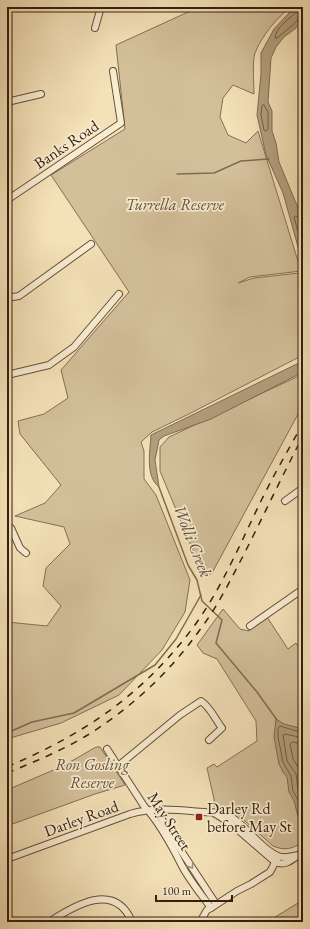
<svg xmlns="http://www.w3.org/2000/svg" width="310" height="929" font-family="'EB Garamond',serif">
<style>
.green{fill:#d3c09b;stroke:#846f54}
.water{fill:#b39f7e;stroke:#806b51}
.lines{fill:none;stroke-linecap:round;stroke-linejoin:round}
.shore{stroke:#745e46;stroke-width:1}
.stream{stroke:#806b51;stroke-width:1.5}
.street-casing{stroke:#644f38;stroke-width:8}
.street{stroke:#f8ecd1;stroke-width:6}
.rail{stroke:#341e0e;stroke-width:1.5;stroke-dasharray:7 7;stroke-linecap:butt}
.oneway{stroke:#a08f79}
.poi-dot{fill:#8f2418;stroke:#f8ecd1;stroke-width:1.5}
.labels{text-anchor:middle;stroke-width:3.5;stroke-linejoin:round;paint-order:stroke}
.street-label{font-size:16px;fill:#341e0e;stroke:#f8ecd1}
.park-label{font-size:16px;font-style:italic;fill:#644f38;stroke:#f8ecd1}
.poi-label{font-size:16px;fill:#341e0e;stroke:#f8ecd1;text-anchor:start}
.water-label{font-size:17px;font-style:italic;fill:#604b35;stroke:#f8ecd1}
</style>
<rect width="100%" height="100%" fill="#f4e1b8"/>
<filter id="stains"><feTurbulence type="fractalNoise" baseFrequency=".005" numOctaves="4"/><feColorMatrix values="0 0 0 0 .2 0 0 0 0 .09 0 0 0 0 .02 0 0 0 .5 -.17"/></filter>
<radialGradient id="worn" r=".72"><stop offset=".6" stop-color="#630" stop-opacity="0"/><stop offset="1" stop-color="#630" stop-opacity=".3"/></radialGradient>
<g class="green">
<path d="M199,7H291C277,17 261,37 255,53C252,61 254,84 254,94L233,85L223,98L220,117L228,135L246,143L258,131L301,271L250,277L238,283L254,278L299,273L303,285V355L189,414L152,432L141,442L144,451V479L156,495L190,580L185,612L162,650L119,695L61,723L7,739V622L47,626L61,606L43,586L46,568L70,544L64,527L15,516L45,503L61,485L20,434L18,421L44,414L68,398L61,370L129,292L51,175L125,129L116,45Z"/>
<polygon points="303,374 303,405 212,573 204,577 160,471 160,447 169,437"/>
<path d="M223,609L240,629L249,631L254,624L267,617L288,649L296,643L303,655V842C292,849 285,851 273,846L236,813L214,806V799L207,768L214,764L217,767L257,741L256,721L217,659L203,653L197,645Z"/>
<polygon points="96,747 100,747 125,785 95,794 7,826 7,790 63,766"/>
<polygon points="303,900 303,922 267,922"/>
</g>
<g class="water">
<polygon points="298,7 303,7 303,19 296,28 284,37 276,47 271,58 268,102 272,111 272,131 276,143 279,162 303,220 303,267 302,268 299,263 302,261 283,193 266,155 257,115 261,74 261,53 274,29 289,13"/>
<path d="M303,361V372L211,419L164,436L159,440L155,460L159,487C145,476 150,452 151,435Z"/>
<polygon points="276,719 284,724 303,729 303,789 302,791 303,796 303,823 298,816 294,801 289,792 287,777 283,772 279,764 274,737"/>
</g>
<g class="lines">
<g class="shore">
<path d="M300,7L298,11C290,18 276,27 275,38H277L293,25L299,18L303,17"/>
<polygon points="264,105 268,112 268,129 266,131 264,130 261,115 262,106"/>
<polyline points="303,219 300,219 296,216 294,217 303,250"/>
<polyline points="303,733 280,726 278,728 278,737 283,762 291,776 293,791 298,800 303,816"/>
<polyline points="303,738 285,734 283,735 287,761 296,774 298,789 303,799"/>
<polyline points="303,744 292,742 290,744 293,759 300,770 303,778"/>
</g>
<g class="stream">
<polyline points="177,174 214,173 241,161 269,159"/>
<polyline points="159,487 188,565 197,580 202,601 222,620 216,643 257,692 277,720"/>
<polyline points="7,733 32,722 74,713 155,665 176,639 201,595"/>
</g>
<g class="street-casing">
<g id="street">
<polyline points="95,28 101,7"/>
<polyline points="7,102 41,94"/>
<polyline points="7,200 121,123 113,71"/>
<polyline points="7,298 19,296 91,244"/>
<polyline points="7,375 49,365 74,347 119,294"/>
<polyline points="285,501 303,488"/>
<polyline points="7,527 11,528 20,548 26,553"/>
<polyline points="250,626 303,589"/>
<path d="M107,749L144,806C160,823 172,846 182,866C190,881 201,894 211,908"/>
<path d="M118,766L180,715L201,701C211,708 215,719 222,728L209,740"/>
<polyline points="156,809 174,840 216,904"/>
<path d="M214,813L230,823L275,862C287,867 293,858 303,852"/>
<path d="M7,859L130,814C154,807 178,810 203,812C211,813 220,811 228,815C246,824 259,848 278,856C284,859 293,856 299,855"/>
<path d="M49,922C75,905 115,881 132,922"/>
<polyline points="200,922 207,910 211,908 237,891 251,884 270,872 277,859"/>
</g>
</g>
<use href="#street" class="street"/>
<g class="rail">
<path d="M7,767C84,734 141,696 192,629C221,590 240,544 261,501C274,474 289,449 303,423"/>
<path d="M7,773C34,762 61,751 86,736C130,709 169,673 199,631C216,609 229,583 242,558C263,517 282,476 303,436"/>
</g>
</g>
<defs><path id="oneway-chevron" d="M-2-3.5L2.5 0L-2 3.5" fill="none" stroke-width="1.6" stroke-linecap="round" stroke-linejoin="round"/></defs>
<use class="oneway" href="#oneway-chevron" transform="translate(191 866) rotate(56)"/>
<rect class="poi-dot" x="195" y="813" width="8" height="8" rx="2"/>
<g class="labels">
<g class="street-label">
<text transform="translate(66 144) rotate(-34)" y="6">Banks Road</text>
<text transform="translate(81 818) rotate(-20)" y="6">Darley Road</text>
<text transform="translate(170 821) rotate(57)" y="6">May Street</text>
</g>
<g class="park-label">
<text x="175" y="210">Turrella Reserve</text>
<text x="92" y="770">Ron Gosling<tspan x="92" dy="18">Reserve</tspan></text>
</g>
<g class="poi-label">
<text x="207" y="814">Darley Rd<tspan x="207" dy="18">before May St</tspan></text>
</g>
<g class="water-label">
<text transform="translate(193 541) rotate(68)" y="6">Wolli Creek</text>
</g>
</g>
<rect width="310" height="929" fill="none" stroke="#f4e1b8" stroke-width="24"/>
<rect x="8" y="8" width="294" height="913" fill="none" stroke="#341e0e" stroke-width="2"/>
<rect x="12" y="12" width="286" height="905" fill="none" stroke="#341e0e"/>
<path d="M156 895v6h76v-6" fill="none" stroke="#341e0e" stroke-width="2"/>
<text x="162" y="895" font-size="12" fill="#341e0e" stroke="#f8ecd1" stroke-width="3" paint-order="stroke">100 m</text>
<rect width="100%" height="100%" filter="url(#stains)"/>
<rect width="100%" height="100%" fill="url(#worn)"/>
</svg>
